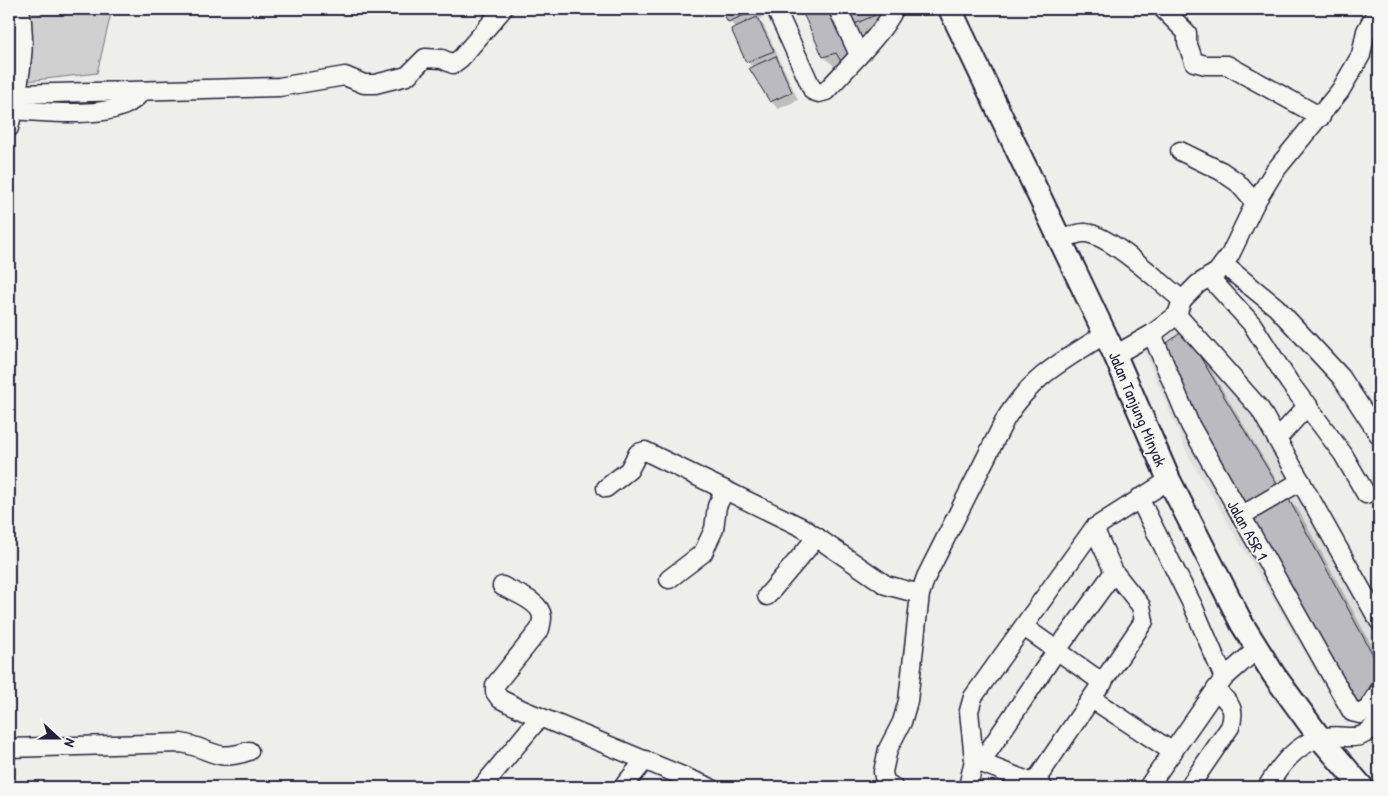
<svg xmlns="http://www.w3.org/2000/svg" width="1388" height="796" font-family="'Patrick Hand',sans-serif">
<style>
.built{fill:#dfdfde}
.green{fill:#d0d0d1;stroke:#797986}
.shadow{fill:#0003}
.building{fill:#bbbbbf;stroke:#22223b}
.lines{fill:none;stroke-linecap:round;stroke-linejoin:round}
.minor-casing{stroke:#22223b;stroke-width:21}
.major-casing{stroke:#22223b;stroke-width:26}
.minor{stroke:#f6f6f2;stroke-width:18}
.major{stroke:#f6f6f2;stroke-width:22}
.labels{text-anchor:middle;stroke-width:4;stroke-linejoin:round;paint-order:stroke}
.street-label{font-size:16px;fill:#22223b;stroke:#f6f6f2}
</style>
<rect width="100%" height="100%" fill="#eeeeeb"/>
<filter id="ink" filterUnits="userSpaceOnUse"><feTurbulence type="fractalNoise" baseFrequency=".02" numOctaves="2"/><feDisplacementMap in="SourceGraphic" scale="10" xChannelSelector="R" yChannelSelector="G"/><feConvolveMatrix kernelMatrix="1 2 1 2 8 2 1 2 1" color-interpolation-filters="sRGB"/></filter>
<g filter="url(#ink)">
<polygon class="built" points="1189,313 1266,404 1379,610 1379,703 1371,717 1360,723 1346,723 1188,455 1144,351"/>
<polygon class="green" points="30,9 112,9 97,73 27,81"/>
<g class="shadow">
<polygon points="723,9 758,9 762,18 758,19 764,26 798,100 778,109 771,101 754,68 747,61 736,28 729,21"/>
<polygon points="803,9 834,9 863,64 854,74 843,63 834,66 824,57"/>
<polygon points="844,9 890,9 895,20 861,35 851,25"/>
<polygon points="1193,341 1288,499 1298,509 1379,659 1379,697 1360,704 1202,430"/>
</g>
<g class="building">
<polygon points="721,9 755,9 756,10 728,22"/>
<polygon points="801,9 830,9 854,54 843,65 836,53 823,57"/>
<polygon points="842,9 886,9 887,10 850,26"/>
<polygon points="757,17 774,51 746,62 731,29"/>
<polygon points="776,56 792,92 770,102 749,68"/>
<polygon points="1184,330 1278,486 1245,507 1201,431 1163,346"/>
<polygon points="1288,498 1379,666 1379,672 1359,704 1251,518"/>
</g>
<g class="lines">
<g class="minor-casing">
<g id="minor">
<path d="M776,9L813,91L819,93L826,91C843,72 886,30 894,9"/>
<polyline points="838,9 859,55"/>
<polyline points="1163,9 1187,33 1187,42 1194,62 1206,65 1227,65 1321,117"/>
<polyline points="16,94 279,87 345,76 364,84 375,84 407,76 425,58 442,59 453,64 461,58 503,9"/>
<path d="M13,110C43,112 101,118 127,104C133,101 138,96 142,92"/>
<path d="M9,128C18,89 28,48 20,9"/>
<polyline points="1180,151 1221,171 1237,182 1255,203"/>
<path d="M1060,240C1068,237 1078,232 1086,233C1110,235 1162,284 1182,300"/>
<polyline points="1223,264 1276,307 1341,377 1379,435"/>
<polyline points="1209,277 1252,324 1289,382 1343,454 1366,494"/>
<polyline points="1177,315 1260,409 1379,621"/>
<polyline points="1152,334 1190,425 1352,712 1360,714 1369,708 1379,692"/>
<polyline points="1115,355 1152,334 1177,315 1182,300 1198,284 1217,272 1230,255 1255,203 1274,172 1340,91 1361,55 1366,31 1378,9"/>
<polyline points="1277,439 1308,405"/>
<polyline points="606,488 629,470 638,453 645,451 803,528 886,585 920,594"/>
<polyline points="1139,498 1193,606 1224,678"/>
<polyline points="1241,516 1301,481"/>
<polyline points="669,579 703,553 714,529 717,506 725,490"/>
<path d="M502,586C513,592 541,601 542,617C542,620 541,625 540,629L495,685V692L500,699L523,710L709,787"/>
<polyline points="767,596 817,537"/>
<polyline points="1024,627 1103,683"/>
<polyline points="1092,699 1173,752"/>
<path d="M9,748L181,743C212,748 214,763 249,751"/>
<polyline points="974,760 1043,787"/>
<polyline points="981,762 1057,650 1114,572"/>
<polyline points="1034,783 1144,621 1141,606 1114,572 1094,528"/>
<polyline points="482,787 540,717"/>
<polyline points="623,787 645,760"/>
<path d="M893,787L885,782L883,772L888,749L902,722L908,701L920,594L926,577L1006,418C1035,373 1062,362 1105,334"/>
<polyline points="968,787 974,760 969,711 973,697 1094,528 1169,480"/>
<polyline points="1148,787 1224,678 1257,649"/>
<path d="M1189,787L1230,727C1237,707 1228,703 1216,689"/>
<path d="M1267,787C1280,766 1295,745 1320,738C1347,731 1359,749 1379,719"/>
</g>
</g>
<g class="major-casing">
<polyline id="major" points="950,9 1115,355 1169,480 1242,624 1274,675 1320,738 1362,787"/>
</g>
<use href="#minor" class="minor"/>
<use href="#major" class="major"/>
</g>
</g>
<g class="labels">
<g class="street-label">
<text transform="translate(1138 409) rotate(67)" y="6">Jalan Tanjung Minyak</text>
<text transform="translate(1248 530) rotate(61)" y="6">Jalan ASR 1</text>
</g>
</g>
<rect width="1388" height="796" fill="none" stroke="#f6f6f2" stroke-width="30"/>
<rect x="15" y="15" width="1358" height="766" fill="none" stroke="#22223b" stroke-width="2" filter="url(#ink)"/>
<g transform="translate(58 738) rotate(111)" stroke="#f6f6f2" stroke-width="4" paint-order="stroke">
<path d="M0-4L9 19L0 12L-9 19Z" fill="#22223b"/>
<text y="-8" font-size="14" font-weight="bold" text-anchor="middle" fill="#22223b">N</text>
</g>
</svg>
